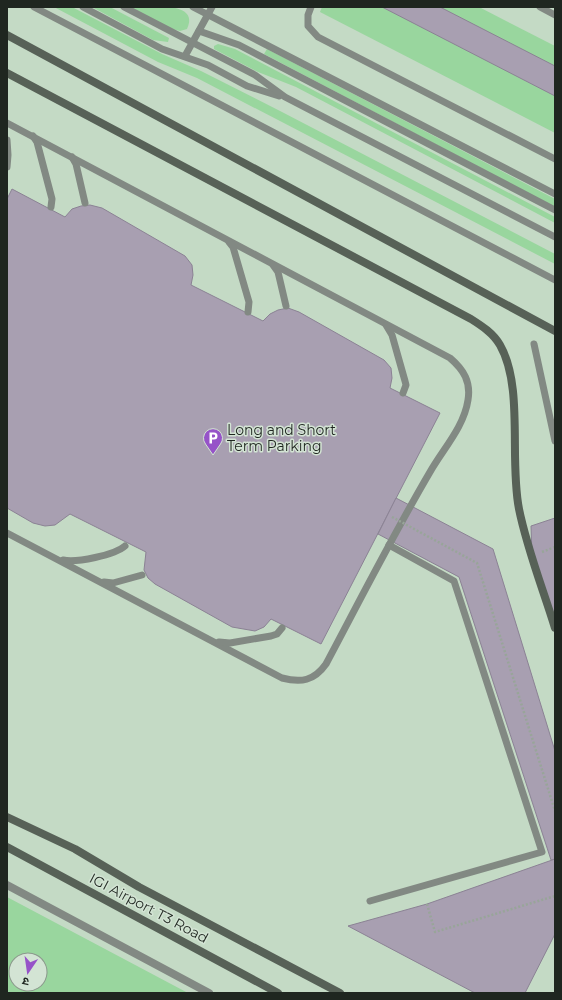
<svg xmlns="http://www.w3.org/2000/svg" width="562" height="1000" font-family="Montserrat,'Noto Sans Devanagari',sans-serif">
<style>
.built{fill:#c4dac5;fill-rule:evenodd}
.green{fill:#99d69e;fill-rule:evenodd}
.building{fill:#a89fb1;stroke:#8b8294}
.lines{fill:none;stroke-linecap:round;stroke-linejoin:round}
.path{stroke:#98a599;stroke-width:2.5;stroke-dasharray:2 2;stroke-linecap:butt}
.lane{stroke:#828983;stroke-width:7}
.street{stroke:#828983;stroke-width:8}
.secondary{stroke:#576157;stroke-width:8}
.path-bridge{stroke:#98a599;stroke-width:2.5;stroke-dasharray:2 2;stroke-linecap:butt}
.labels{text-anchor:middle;stroke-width:3;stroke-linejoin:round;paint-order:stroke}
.poi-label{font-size:14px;fill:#1f2620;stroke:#d3e4d4;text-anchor:start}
.street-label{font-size:14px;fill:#1f2620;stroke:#d3e4d4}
</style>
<rect width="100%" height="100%" fill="#d3e4d4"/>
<path class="built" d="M7,7H555V993H7ZM16,960H40V984H16Z"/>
<g class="green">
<polygon points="54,7 72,7 162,54 201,71 282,112 555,254 555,264 197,78 158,62"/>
<polygon points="92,7 110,7 169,38 168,42 153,40"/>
<path d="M130,7C147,7 201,0 187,29L180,31L172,29Z"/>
<polygon points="322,7 479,7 555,46 555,133 320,12"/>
<polygon points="218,44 235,49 555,217 555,223 296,87 258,72 214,49 214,46"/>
<polygon points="267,49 555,199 555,207 264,54"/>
<path d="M7,897L188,993H7ZM16,960H40V984H16Z"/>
</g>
<g class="building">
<polygon points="382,7 440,7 555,66 555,96"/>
<polygon points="12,189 65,217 72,209 81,206 90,205 102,208 185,256 192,265 193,275 191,285 263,321 270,314 278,310 288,308 299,312 384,360 391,368 392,378 390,388 440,413 321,644 271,619 264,627 255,631 232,627 155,584 148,578 144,570 146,552 70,514 55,525 45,526 33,523 7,508 7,199"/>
<polygon points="396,498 493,549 555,751 555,859 551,860 459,577 378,534"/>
<polygon points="555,518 555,628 532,556 531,526"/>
<polygon points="555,859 555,934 525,993 475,993 348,926 427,904"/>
</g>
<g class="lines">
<g class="path">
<polyline points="542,552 555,547"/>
<polyline points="427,904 435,932 555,896"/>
</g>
<g class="lane">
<polyline points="34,7 555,280"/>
<polyline points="83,7 162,49 208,65 247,86 279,96"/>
<polyline points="124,7 255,75 285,97 555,237"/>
<polyline points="193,7 555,194"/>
<polyline points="311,7 308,15 308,26 318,37 555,159"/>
<polyline points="540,7 555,15"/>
<polyline points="199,31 239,45 555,210"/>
<polyline points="185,56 212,7"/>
<path d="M7,123L450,358C464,370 471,382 468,400C464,427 443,449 430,472C393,535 360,600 326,664C314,681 301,683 282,678L7,533"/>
<polyline points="33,136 37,142 52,199 51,207"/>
<polyline points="7,140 8,155 7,167"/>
<polyline points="72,157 76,164 85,203"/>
<polyline points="229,242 233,247 249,302 248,312"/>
<polyline points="273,265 278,272 286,306"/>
<polyline points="386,325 392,335 405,381 406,385 403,393"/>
<polyline points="534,344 555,441"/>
<path d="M63,560C76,563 115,555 125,546"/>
<polyline points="104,582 113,583 142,575"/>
<polyline points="219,642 230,643 271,636 277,634 282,628"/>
<polyline points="370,901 542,852 454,581 389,545"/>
</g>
<polyline class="street" points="7,885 209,993"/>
<g class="secondary">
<polyline points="7,35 555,331"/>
<path d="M7,73L471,319C482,326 493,333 500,345C524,387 509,460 519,509C527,549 543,589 555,628"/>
<polyline points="7,817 75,849 139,887 340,993"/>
<polyline points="7,847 278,993"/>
</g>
<polyline class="path-bridge" points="392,517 477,563 555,811"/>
</g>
<defs>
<g id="parking-pin" transform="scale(1)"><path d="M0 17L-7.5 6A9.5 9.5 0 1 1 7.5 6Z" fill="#9653c8" stroke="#d3e4d4"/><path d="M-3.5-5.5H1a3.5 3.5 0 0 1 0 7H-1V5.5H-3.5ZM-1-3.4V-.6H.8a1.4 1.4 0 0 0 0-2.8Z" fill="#fff"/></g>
</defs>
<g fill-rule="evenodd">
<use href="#parking-pin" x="213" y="438"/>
</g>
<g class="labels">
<g class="poi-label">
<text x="227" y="435">Long and Short<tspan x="227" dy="16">Term Parking</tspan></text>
</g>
<g class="street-label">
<text transform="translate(149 908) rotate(28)" y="5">IGI Airport T3 Road</text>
</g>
</g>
<rect width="562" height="1000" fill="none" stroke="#1f2620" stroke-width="16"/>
<g transform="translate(28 972) rotate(193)"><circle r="19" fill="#d3e4d4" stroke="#8b988c"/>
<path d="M0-3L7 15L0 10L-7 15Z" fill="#9653c8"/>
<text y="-6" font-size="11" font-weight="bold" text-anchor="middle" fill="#1f2620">उ</text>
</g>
</svg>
